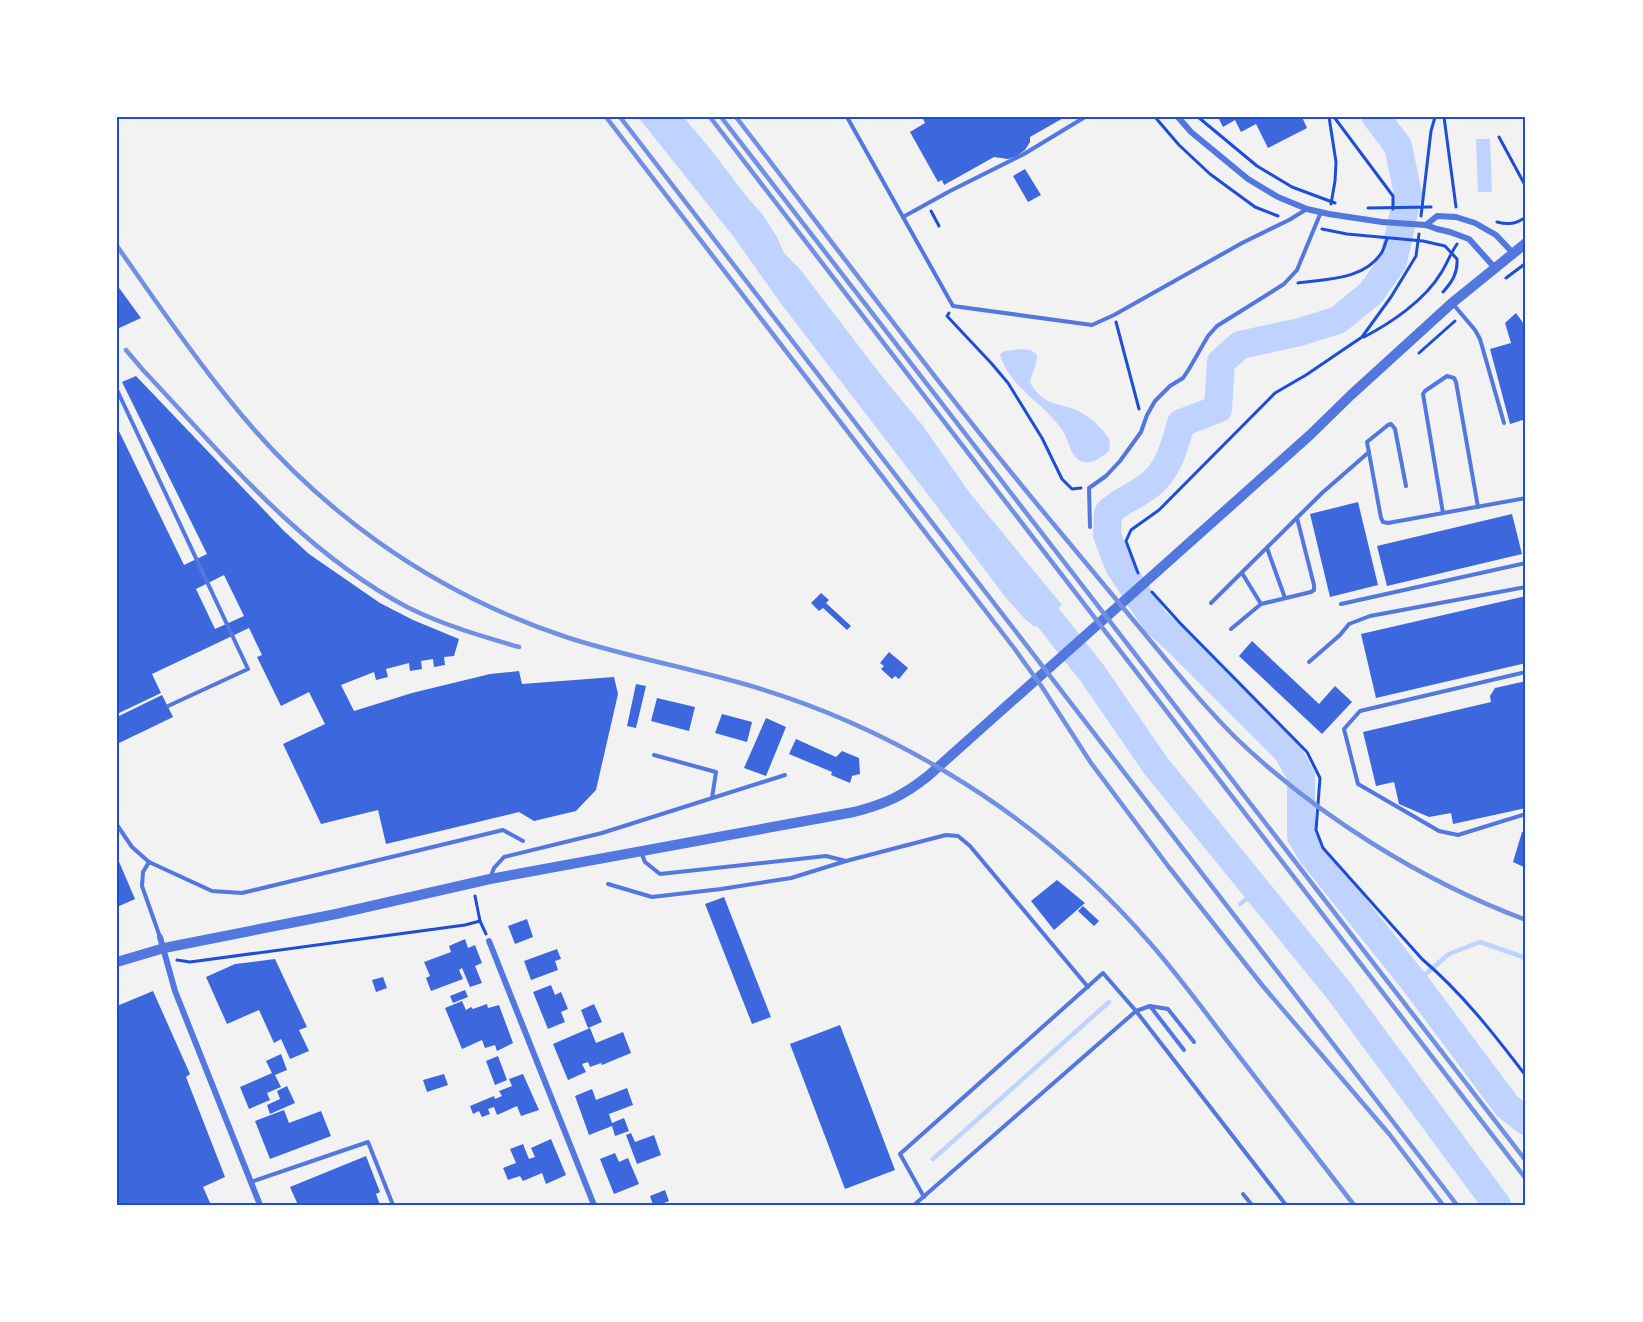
<svg xmlns="http://www.w3.org/2000/svg" width="1643" height="1322" font-family="Ubuntu,sans-serif">
<style>
.water{fill:#bfd3fe}
.lines{fill:none;stroke-linecap:round;stroke-linejoin:round}
.stream{stroke:#bfd3fe;stroke-width:4.5}
.river{stroke:#bfd3fe;stroke-width:28}
.building{fill:#3d67dc;fill-rule:evenodd}
.path{stroke:#1d4ed8;stroke-width:3}
.service{stroke:#5277de;stroke-width:4}
.minor{stroke:#5277de;stroke-width:6}
.tertiary{stroke:#5277de;stroke-width:10}
.rail{stroke:#7290e2;stroke-width:4.5}
.neatline{fill:none;stroke:#1d4ed8;stroke-width:2}
</style>
<rect width="100%" height="100%" fill="#f2f2f2"/>
<g class="water">
<polygon points="638,117 683,117 709,147 746,196 763,215 777,237 784,253 799,268 881,375 923,426 969,492 1062,605 1035,627 1025,619 1006,598 929,496 782,305 733,236"/>
<polygon points="1476,139 1490,139 1492,192 1478,192"/>
<path d="M1021,349L1031,350L1037,355C1037,365 1032,372 1030,382C1043,406 1055,401 1078,411C1091,417 1102,428 1110,440L1109,451C1102,456 1094,464 1085,462C1071,460 1070,444 1064,433C1062,429 1059,426 1056,422C1038,400 1007,383 1000,354L1005,351Z"/>
</g>
<g class="lines">
<g class="stream">
<polyline points="1240,904 1257,891"/>
<polyline points="1415,983 1449,954 1480,942 1526,958"/>
<polyline points="933,1159 1109,1002"/>
</g>
<g class="river">
<path d="M1376,117L1398,146L1408,194L1393,262L1371,293L1338,320L1300,332L1240,345L1221,362L1218,409L1181,423C1174,448 1168,474 1144,489C1131,498 1120,501 1108,513L1107,535L1119,566L1155,621L1175,639L1287,751L1301,776V836L1311,853L1415,983L1507,1106L1526,1121"/>
<polyline points="1024,587 1092,673 1156,766 1339,991 1497,1205"/>
</g>
</g>
<g class="building">
<polygon points="922,117 1065,117 1030,137 1030,142 1025,150 1017,156 1008,159 994,157 944,185 942,180 938,182 910,132 925,123"/>
<polygon points="1218,117 1302,117 1307,128 1268,148 1256,124 1241,132 1235,120 1223,127"/>
<polygon points="1025,169 1041,195 1028,202 1013,176"/>
<polygon points="117,285 141,318 117,329"/>
<polygon points="1516,313 1526,327 1526,419 1510,424 1490,349 1511,343 1505,323"/>
<path d="M136,376L284,531L309,554L380,603L413,620L459,639L454,656L444,657L445,665L434,667L433,659L421,661L422,669L410,671L409,663L386,669L388,677L376,680L374,672L341,685L354,711L412,693L490,674L519,671L522,684L614,677L618,694L596,790L576,811L534,821L519,812L386,844L378,810L321,824L283,744L325,724L309,692L281,706L257,657L262,655L249,628L152,674L161,693L117,714V427L184,565L207,554L122,382ZM224,575L244,616L215,629L196,589Z"/>
<polygon points="1358,502 1378,585 1330,597 1310,514"/>
<polygon points="1512,514 1522,554 1387,586 1377,546"/>
<polygon points="821,593 829,600 826,603 851,626 847,630 823,608 819,611 811,603"/>
<polygon points="1526,596 1526,663 1376,698 1361,634"/>
<polygon points="1252,641 1319,704 1335,686 1352,702 1322,734 1239,656"/>
<polygon points="889,652 908,668 899,679 895,676 892,679 881,669 884,666 880,663"/>
<polygon points="1526,681 1526,808 1453,824 1451,813 1429,817 1399,804 1394,782 1376,786 1363,732 1491,702 1490,696 1495,688"/>
<polygon points="636,684 646,686 636,728 627,726"/>
<polygon points="162,695 173,717 117,744 117,717"/>
<polygon points="657,698 695,707 689,731 651,721"/>
<polygon points="722,714 752,722 747,742 715,733"/>
<polygon points="766,718 786,727 766,776 744,768"/>
<polygon points="796,739 836,757 842,751 859,758 860,774 852,776 850,783 831,775 832,772 789,754"/>
<polygon points="1522,832 1526,832 1526,868 1513,862"/>
<polygon points="117,857 135,899 117,907"/>
<polygon points="1057,880 1085,903 1054,930 1031,901"/>
<polygon points="724,897 771,1017 752,1024 705,904"/>
<polygon points="1083,906 1099,921 1094,926 1078,911"/>
<polygon points="527,919 533,937 515,944 508,926"/>
<polygon points="465,939 468,948 475,945 482,963 475,966 482,983 470,987 462,968 459,970 463,979 431,991 426,978 430,976 424,962 451,952 449,946"/>
<polygon points="557,949 561,959 555,961 558,970 531,980 524,961"/>
<polygon points="275,959 307,1027 299,1030 309,1051 290,1059 281,1039 274,1043 259,1010 227,1024 206,977 235,964"/>
<polygon points="383,977 387,988 376,992 372,980"/>
<polygon points="551,985 555,995 561,992 568,1009 561,1012 565,1022 548,1029 533,992"/>
<polygon points="465,990 468,997 453,1003 450,996"/>
<polygon points="153,991 190,1074 186,1077 225,1177 203,1187 211,1205 117,1205 117,1006"/>
<polygon points="462,1001 466,1010 471,1007 473,1009 487,1004 488,1008 499,1005 513,1043 497,1051 495,1045 485,1048 482,1040 462,1049 445,1008"/>
<polygon points="594,1004 602,1022 588,1028 581,1010"/>
<polygon points="840,1025 895,1170 845,1189 790,1044"/>
<polygon points="590,1028 596,1043 623,1032 631,1053 602,1065 601,1063 590,1067 588,1062 582,1064 586,1072 568,1080 553,1044"/>
<polygon points="281,1054 287,1070 275,1075 281,1087 267,1093 270,1100 249,1109 240,1087 272,1073 266,1061"/>
<polygon points="498,1056 507,1080 495,1085 486,1061"/>
<polygon points="444,1074 448,1085 427,1092 423,1080"/>
<polygon points="523,1074 539,1110 521,1116 517,1106 497,1115 494,1107 488,1109 490,1114 482,1117 479,1111 473,1114 470,1106 494,1096 495,1099 502,1096 499,1091 512,1086 509,1079"/>
<polygon points="287,1086 295,1103 270,1114 267,1105 280,1099 277,1091"/>
<polygon points="627,1088 633,1105 609,1114 612,1123 624,1118 629,1131 615,1136 612,1126 589,1135 575,1096 592,1089 596,1100"/>
<polygon points="284,1110 289,1123 321,1111 331,1136 270,1159 255,1121"/>
<polygon points="631,1133 635,1142 654,1135 661,1155 637,1164 626,1135"/>
<polygon points="551,1139 566,1175 546,1184 542,1173 523,1181 520,1176 508,1180 503,1168 516,1163 510,1149 523,1144 529,1159 535,1157 531,1148"/>
<polygon points="615,1153 619,1162 628,1158 639,1184 614,1194 600,1159"/>
<polygon points="366,1156 380,1192 376,1194 380,1205 298,1205 290,1187"/>
<polygon points="665,1190 669,1201 659,1205 653,1205 650,1196"/>
</g>
<g class="lines">
<g class="path">
<polyline points="1155,117 1179,145 1210,174 1255,207 1278,216"/>
<polyline points="1198,117 1257,166 1292,187 1335,203"/>
<polyline points="1329,117 1336,162 1335,181 1331,204"/>
<polyline points="1334,117 1393,196 1393,209"/>
<polyline points="1444,117 1456,207"/>
<polyline points="1499,137 1526,187"/>
<polyline points="1368,208 1431,207"/>
<polyline points="931,211 939,226"/>
<polyline points="1421,216 1431,131 1435,117"/>
<path d="M1497,222C1509,225 1516,224 1526,217"/>
<path d="M1322,229L1347,234L1423,241L1445,246L1457,259C1458,273 1452,282 1443,292"/>
<polyline points="1506,278 1526,263"/>
<path d="M1298,283C1326,279 1365,280 1382,252C1384,249 1385,243 1387,239"/>
<polyline points="949,313 947,316 992,364 1008,383 1042,438 1062,479 1072,489 1081,488"/>
<polyline points="1116,322 1139,409"/>
<path d="M1364,337C1391,323 1425,300 1441,273C1447,264 1450,254 1457,244"/>
<polyline points="1419,353 1455,321"/>
<polyline points="1138,573 1126,541 1131,530 1159,510 1275,393 1306,375 1362,337 1391,297 1416,256 1419,234"/>
<path d="M1152,592L1180,623L1307,752L1320,778L1316,830L1323,848L1422,959C1462,993 1494,1034 1526,1076"/>
<polyline points="475,896 480,921"/>
<polyline points="177,960 190,962 465,925 480,921 486,934"/>
</g>
<g class="service">
<polyline points="847,117 903,217"/>
<polyline points="1085,117 1024,154 950,191 903,217 953,306 1092,325 1114,315 1242,243 1289,220 1307,209"/>
<polyline points="1453,304 1475,330 1480,339 1504,423"/>
<polyline points="117,390 248,669 168,706"/>
<polyline points="1406,486 1395,429 1391,424 1388,425 1367,442 1381,518 1383,522 1388,523 1526,498"/>
<polyline points="1443,513 1423,394 1425,391 1447,376 1454,378 1456,382 1478,507"/>
<polyline points="1090,527 1089,488 1106,476 1120,461 1141,432 1147,415 1155,401 1170,386 1183,378 1189,369 1208,336 1217,326 1284,284 1297,270 1321,212"/>
<polyline points="1267,548 1285,598"/>
<polyline points="1242,573 1261,604"/>
<polyline points="1211,603 1322,493 1369,452"/>
<polyline points="1341,604 1526,563"/>
<polyline points="1231,629 1261,604 1311,592 1314,590 1314,585 1297,518"/>
<polyline points="1309,662 1340,635 1349,624 1370,616 1526,587"/>
<polyline points="1526,672 1360,711 1344,729 1358,784 1439,831 1458,835 1526,814"/>
<polyline points="654,755 716,772 712,798"/>
<polyline points="117,825 132,847 149,862 212,891 242,893 503,830 523,841"/>
<polyline points="641,852 645,862 660,874 826,856 846,861"/>
<polyline points="149,862 143,872 142,886 160,937"/>
<polyline points="491,876 494,868 504,857 602,833 785,775"/>
<polyline points="608,884 652,897 721,889 791,878 846,861 946,835 958,836 970,846 1088,987"/>
<polyline points="1150,1006 1184,1050"/>
<polyline points="1194,1042 1168,1009 1150,1006 1136,1011 1286,1205"/>
<polyline points="251,1182 368,1142 393,1205"/>
<polyline points="1243,1194 1252,1205"/>
<polyline points="914,1205 1136,1011 1103,973 900,1154 924,1197"/>
</g>
<g class="minor">
<polyline points="1178,117 1191,132 1248,179 1278,197 1307,209 1329,214 1382,222 1426,225 1437,229 1450,232 1469,239 1495,268"/>
<polyline points="1426,225 1437,216 1456,217 1475,223 1496,235 1513,253"/>
<polyline points="160,937 175,991 260,1205"/>
<polyline points="489,941 594,1205"/>
</g>
<path class="tertiary" d="M117,962L164,948L336,914L490,879L854,812C885,804 903,796 928,776L1310,435L1351,395L1452,303L1526,243"/>
<g class="rail">
<polyline points="606,117 1014,648 1042,687 1091,763 1168,866 1262,985 1390,1135 1443,1205"/>
<polyline points="620,117 1457,1205"/>
<polyline points="710,117 1526,1179"/>
<polyline points="721,117 1526,1161"/>
<path d="M736,117C843,256 948,398 1061,533C1090,568 1120,604 1149,639C1177,673 1205,707 1236,738C1316,815 1422,881 1526,920"/>
<path d="M117,246C153,297 188,349 227,397C315,509 430,592 566,637C630,658 697,669 761,689C826,709 888,737 946,772C1022,817 1092,876 1150,943C1180,977 1207,1015 1235,1051C1275,1102 1314,1154 1354,1205"/>
<path d="M126,350L143,370C224,456 301,551 407,607C443,625 481,636 519,647"/>
</g>
</g>
<rect width="1643" height="1322" fill="none" stroke="#ffffff" stroke-width="237"/>
<rect x="118" y="118" width="1406" height="1086" class="neatline"/>
</svg>
